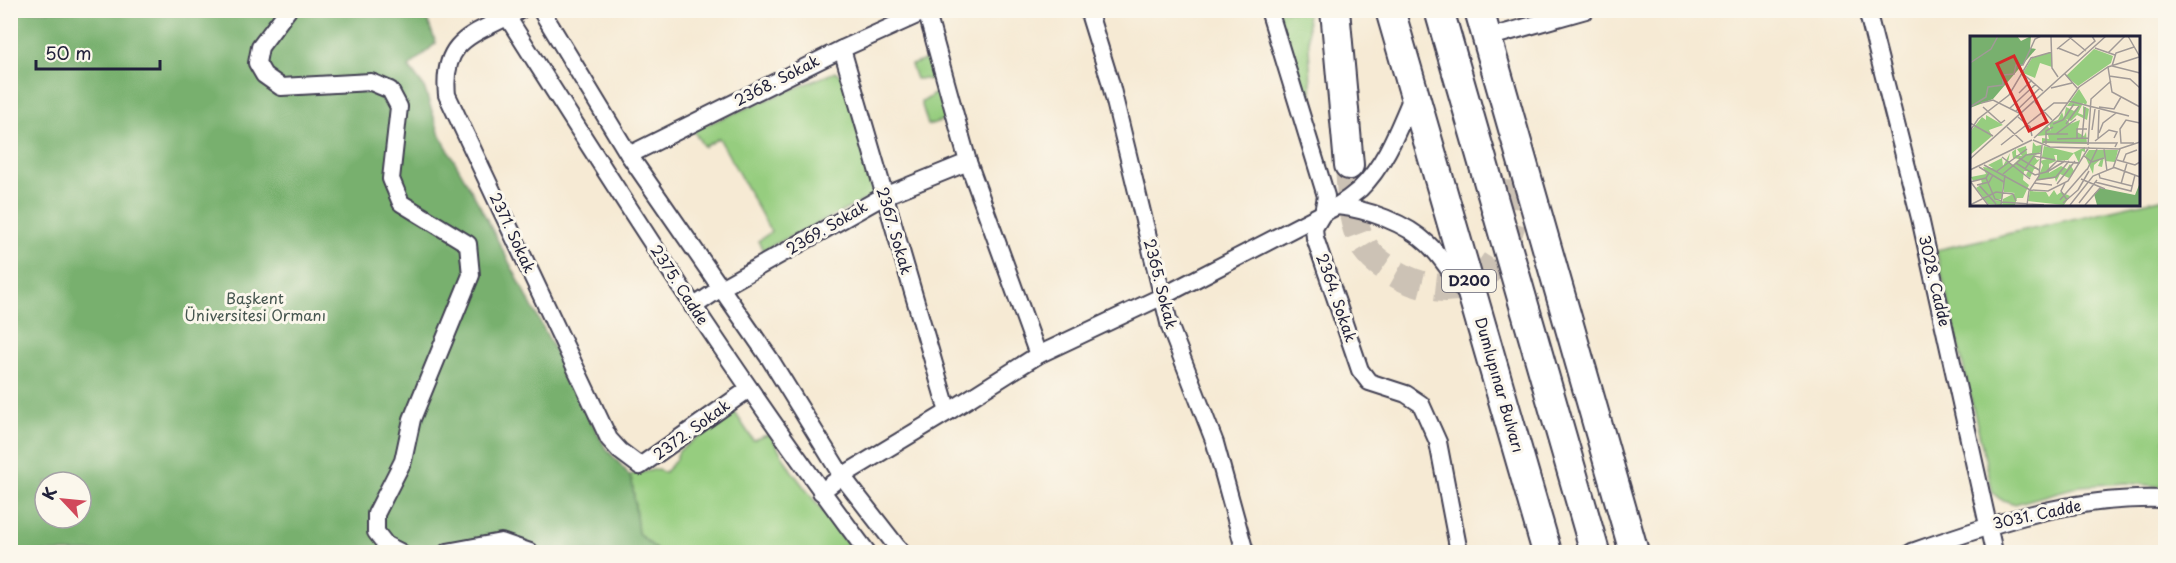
<svg xmlns="http://www.w3.org/2000/svg" width="2176" height="563" font-family="'Playpen Sans',sans-serif">
<style>
.green{fill:#96cd7f;stroke:#5c785d;stroke-width:1.5}
.forest{fill:#78b06e;stroke:#4d6954;stroke-width:1.5;fill-rule:evenodd}
.lines{fill:none;stroke-linecap:round;stroke-linejoin:round}
.trunk-tunnel{stroke:#ccc2b5;stroke-width:28;stroke-dasharray:28 14;stroke-linecap:butt}
.minor-casing{stroke:#424052;stroke-width:20}
.trunk-casing{stroke:#424052;stroke-width:32}
.minor{stroke:#fff;stroke-width:16}
.trunk{stroke:#fff;stroke-width:28}
.labels{text-anchor:middle;stroke-width:6;stroke-linejoin:round;paint-order:stroke}
.shield{fill:#fbf7ec;stroke:#636270;stroke-width:1.5}
.shield-label{font-size:14px;font-weight:bold;fill:#22223b}
.street-label{font-size:15px;fill:#22223b;stroke:#fbf7ec}
.park-label{font-size:15px;fill:#45554f;stroke:#fbf7ec}
.inset-road{fill:none;stroke:#a19a97;stroke-width:1.5}
.view{fill:#d62828;fill-opacity:0.15;stroke:#d62828;stroke-width:3}
.inset-edge{fill:none;stroke:#22223b;stroke-width:3}
</style>
<rect width="100%" height="100%" fill="#fbf7ec"/>
<filter id="ink" filterUnits="userSpaceOnUse"><feTurbulence type="fractalNoise" baseFrequency=".0167" numOctaves="2"/><feDisplacementMap in="SourceGraphic" scale="12" xChannelSelector="R" yChannelSelector="G"/><feConvolveMatrix kernelMatrix="1 2 1 2 8 2 1 2 1" color-interpolation-filters="sRGB"/></filter>
<filter id="wash" filterUnits="userSpaceOnUse"><feTurbulence type="fractalNoise" baseFrequency=".008" numOctaves="4" result="noise"/><feDisplacementMap in="SourceGraphic" scale="24" xChannelSelector="R" yChannelSelector="G"/><feGaussianBlur stdDeviation="1.35" result="paint"/><feColorMatrix in="noise" values="0 0 0 0 0 0 0 0 0 0 0 0 0 0 0 0 0 1.4 0 .05"/><feComposite in="paint" operator="in"/></filter>
<g filter="url(#wash)">
<rect width="100%" height="100%" fill="#f6ead4"/>
<g class="green">
<polygon points="1276,11 1307,11 1314,139"/>
<path d="M931,58L936,79C928,81 924,78 916,79L911,65Z"/>
<polygon points="835,72 844,77 874,196 763,250 758,241 771,232 719,138 704,147 693,130"/>
<path d="M938,92L947,119L928,125L921,102C928,100 932,94 938,92Z"/>
<polygon points="2165,198 2165,487 2127,483 2080,486 2015,504 2000,499 1993,493 1936,250"/>
<polygon points="734,411 753,440 770,434 791,470 854,552 659,552 638,533 632,480 629,475 658,469 664,473 675,461 679,451"/>
</g>
<path class="forest" d="M10,11H424L436,43L409,67L424,87L440,135L480,206L605,447L626,471L632,480L638,533L659,552H11ZM45,482H81V518H45Z"/>
</g>
<g filter="url(#ink)">
<g class="lines">
<path class="trunk-tunnel" d="M1349,165C1351,192 1350,225 1366,249C1375,262 1392,272 1406,279C1427,289 1459,293 1480,278C1496,267 1507,241 1512,223C1516,209 1513,192 1513,178"/>
<g class="minor-casing">
<g id="minor">
<polyline points="288,10 260,47 257,63 264,75 281,87 371,82 390,90 399,107 391,179 401,203 468,244 471,275 412,419 403,461 376,514 376,532 386,545 400,552"/>
<path d="M503,10C619,194 736,378 867,552"/>
<path d="M520,10C479,34 441,35 447,95L609,439L620,451L640,466L749,389"/>
<polyline points="541,10 629,155 770,359 842,476 901,552"/>
<polyline points="926,10 968,162 1038,355"/>
<polyline points="1088,10 1110,81 1170,327 1215,443 1245,552"/>
<polyline points="1269,10 1326,196 1323,213 1314,228 1315,238 1360,370 1369,382 1406,394 1421,404 1438,442 1459,552"/>
<polyline points="1867,10 1920,218 1994,552"/>
<polyline points="1487,38 1586,10"/>
<polyline points="842,49 948,412"/>
<polyline points="629,155 842,49 926,11"/>
<path d="M1337,206C1367,209 1406,223 1428,244C1442,257 1453,276 1465,292"/>
<polyline points="693,307 721,288 884,196 968,162"/>
<path d="M821,492L842,476L948,412L1038,355L1163,296L1337,206C1345,201 1353,195 1360,189C1386,164 1399,127 1413,95"/>
<polyline points="447,552 501,542 530,552"/>
<path d="M1912,552C1994,523 2077,495 2166,499"/>
</g>
</g>
<g class="trunk-casing">
<g id="trunk">
<polyline points="1335,10 1349,165"/>
<polyline points="1390,10 1547,552"/>
<polyline points="1439,10 1595,552"/>
<polyline points="1479,10 1634,552"/>
</g>
</g>
<use href="#minor" class="minor"/>
<use href="#trunk" class="trunk"/>
</g>
</g>
<g class="labels">
<rect class="shield" x="1442" y="270" width="54" height="22" rx="4.5"/>
<g class="shield-label">
<text x="1469" y="286">D200</text>
</g>
<g class="street-label">
<text transform="translate(777 81) rotate(-27)" y="5">2368. Sokak</text>
<text transform="translate(827 228) rotate(-30)" y="5">2369. Sokak</text>
<text transform="translate(894 231) rotate(74)" y="5">2367. Sokak</text>
<text transform="translate(512 233) rotate(65)" y="5">2371. Sokak</text>
<text transform="translate(1934 281) rotate(77)" y="5">3028. Cadde</text>
<text transform="translate(1160 284) rotate(76)" y="5">2365. Sokak</text>
<text transform="translate(679 285) rotate(57)" y="5">2375. Cadde</text>
<text transform="translate(1336 298) rotate(71)" y="5">2364. Sokak</text>
<text transform="translate(1499 385) rotate(74)" y="5">Dumlupınar Bulvarı</text>
<text transform="translate(692 430) rotate(-36)" y="5">2372. Sokak</text>
<text transform="translate(2037 515) rotate(-12)" y="5">3031. Cadde</text>
</g>
<g class="park-label">
<text x="255" y="304">Başkent<tspan x="255" dy="17">Üniversitesi Ormanı</tspan></text>
</g>
</g>
<g transform="translate(1970 36)">
<rect width="170" height="170" fill="#f6ead4"/>
<path d="M124,13L143,20L141,27L108,50L96,40ZM81,16L82,31L70,27L65,42L53,37L62,22ZM109,53L117,66L116,69L113,67L108,77L113,79V70L119,73L117,84L107,79L101,85L96,83L100,88L110,84L107,96L114,100L116,96L117,108L72,107V102L79,103L78,99L67,100L77,89L81,95L79,87L88,84L92,76L94,82L96,71L104,75L109,70H97ZM16,79L33,89L19,94L22,100L0,119V96L12,81L16,84ZM63,106L66,110L71,109L72,115L64,120L67,124L70,123L64,130L69,133H64L60,142L56,139L58,135H54L53,144L59,149L53,162H47L45,169H32L33,163L45,157L34,156L33,147L32,163L25,164L32,165L31,169L18,168L6,152L12,148L11,143L3,145L1,141L16,138L13,131L23,132L18,129L32,122L33,130L40,117L38,126L43,129L49,123L43,122L42,116L46,113V119L52,120L47,113L56,110L57,118L62,117ZM74,110L103,117L115,111V116L112,115L109,127L104,117L98,124L87,125V119H84L86,125L79,128V137L91,130L97,133L100,128L104,135L99,142L90,138L86,146L85,142L67,144L73,129L70,125L77,123L72,121ZM119,114H148L145,126L135,125L134,121L132,131L128,130L131,123L124,129L123,138L115,120ZM84,154L87,159L91,156L100,160L94,169L58,165L60,155L76,156L79,161Z" fill="#96cd7f"/>
<path d="M0,0H47L51,5L61,0L60,12L66,13L23,63L0,72ZM169,149V169H127L124,158L130,152L165,159Z" fill="#78b06e"/>
<path class="inset-road" d="M98,0L116,15M158,0L170,21M81,1L82,32L88,41M164,11L146,17L142,30L170,37M88,12L108,20L125,5L122,0M125,12L145,19M87,13L103,0M138,17L155,0M0,27L21,13L28,0M138,31L142,56L170,71M51,36L73,55M95,38L108,53M139,40L160,43L170,52M81,52L102,47M49,57L62,44M99,65L159,80M65,66L82,84M11,67L23,64L49,77M0,71L16,61L18,51L33,49V39L44,38L46,29H53L65,3L71,0M13,71L31,87L35,84M129,71L144,73L151,61M40,72L66,48M46,75L70,52M48,81L60,91L62,100M0,87L23,100M83,88L93,84L104,68M96,88L109,70M37,91L53,106M122,94L125,73M0,95L8,83L39,59L61,22L82,16M129,97L133,87L146,77M76,98H98M86,98L106,83M64,102L89,79L109,51L138,31L169,21M107,102V93H117M112,102L115,71M128,102L129,74M87,103L118,102M63,104L80,111L149,113L170,106M125,105L139,94L147,96L144,102M73,106L118,107M118,107H147L145,111M164,107H151L150,93L156,84L170,87M76,108V95L83,91M31,109L84,67H97M118,109L121,63L141,45M134,113L137,135M114,120L122,126L134,122M32,121L60,143M49,122L69,134M0,123L136,0M147,124L165,129L170,126M153,126L156,118L167,114M46,127L65,139L76,136L87,125L110,127M14,129L60,154L78,155L98,145L119,111M9,131L34,146M143,131L170,141M55,133L64,120L85,124M0,134L62,104M117,134L127,113M27,135L57,113M77,136L95,125M33,138L56,119L72,117M129,138L130,142L162,150M16,142L25,163L32,165M111,143L135,153M67,144L86,141L99,125M0,145L18,169M0,146L16,142L19,137M125,146L161,155L165,139M64,147L82,149M95,147L91,155L97,164M87,148L105,125M151,148L157,127M7,149L19,146L23,139M9,149L26,168M108,154L119,135M90,164L117,133M32,166L74,169M93,167L108,154M109,167L127,144M0,169L26,156L43,158L46,165M31,169L35,139M57,169L59,155L69,140L72,109M100,169L123,140L143,132L150,113M115,169L130,152"/>
<path class="view" d="M44,20L77,86L59,95L27,28Z"/>
<rect width="170" height="170" class="inset-edge"/>
</g>
<rect width="2176" height="563" fill="none" stroke="#fbf7ec" stroke-width="36"/>
<g transform="translate(63 500) rotate(296)"><circle r="28" fill="#fbf7ec" stroke="#a4a2a5" stroke-width="1.5"/>
<path d="M0-4.5L10 22L0 15L-10 22Z" fill="#d1495b"/>
<text y="-9" font-size="16" font-weight="bold" text-anchor="middle" fill="#22223b">K</text>
</g>
<path d="M36 60v9h124v-9" fill="none" stroke="#22223b" stroke-width="3"/>
<text x="45" y="60" font-size="18" fill="#22223b" stroke="#fbf7ec" stroke-width="4.5" paint-order="stroke">50 m</text>
</svg>
